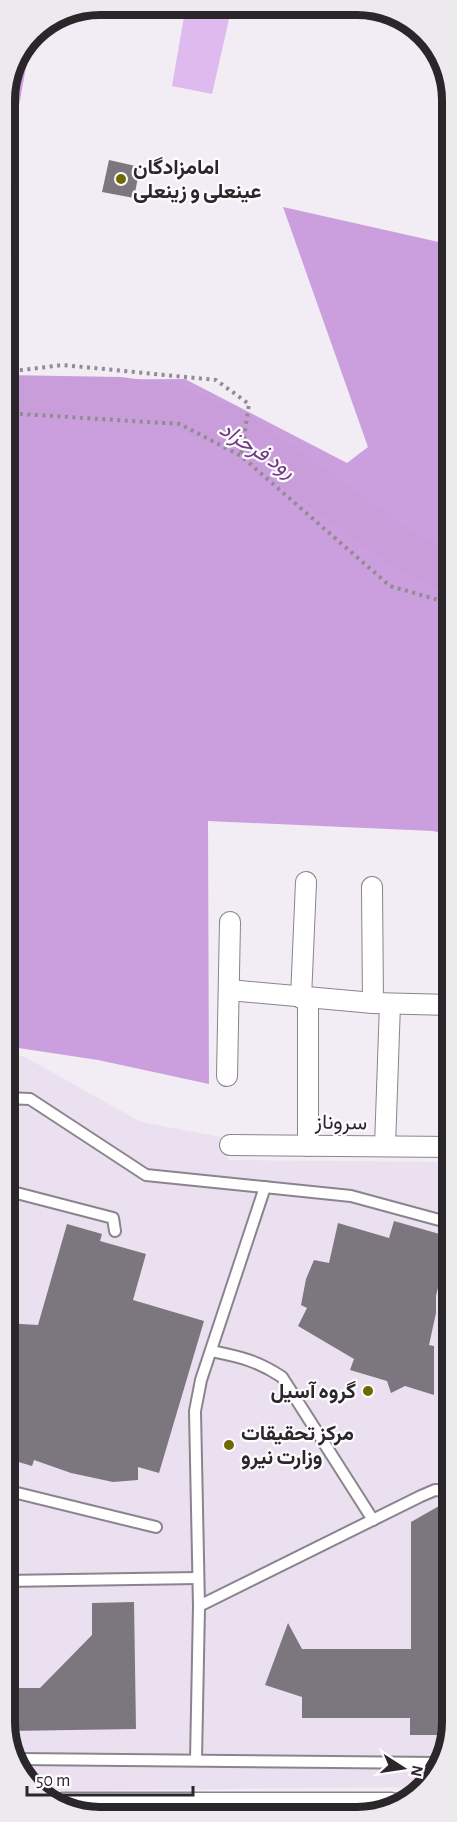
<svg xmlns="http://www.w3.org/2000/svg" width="457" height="1822" font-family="'Alegreya Sans',Vazirmatn,sans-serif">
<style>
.built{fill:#ebe0f0}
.green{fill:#dfbaee}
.forest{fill:#cb9fdd}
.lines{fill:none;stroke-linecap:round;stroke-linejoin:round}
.river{stroke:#c99dda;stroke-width:40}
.building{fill:#7c777f}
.service-casing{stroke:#8a848c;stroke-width:14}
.minor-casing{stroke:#8a848c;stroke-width:22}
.tertiary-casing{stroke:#8a848c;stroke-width:27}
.path{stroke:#908c92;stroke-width:4;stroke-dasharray:3 4.5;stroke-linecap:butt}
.service{stroke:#fff;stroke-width:10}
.minor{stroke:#fff;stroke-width:20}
.tertiary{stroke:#fff;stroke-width:24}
.poi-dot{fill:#6f6903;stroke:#fdfbfe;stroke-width:2}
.labels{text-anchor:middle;stroke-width:4.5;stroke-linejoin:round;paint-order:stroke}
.poi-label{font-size:21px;font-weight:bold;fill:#29272a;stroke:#fdfbfe;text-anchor:start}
.street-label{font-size:21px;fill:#29272a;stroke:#fdfbfe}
.water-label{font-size:22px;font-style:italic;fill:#703b84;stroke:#fdfbfe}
.rim{fill:none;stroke:#29272a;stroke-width:8}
</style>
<rect width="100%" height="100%" fill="#f2ecf5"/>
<polygon class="built" points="5,1055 23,1056 141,1122 226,1138 228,1160 452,1162 452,1728 428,1785 424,1787 36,1791 32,1789 5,1734"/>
<polygon class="green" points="186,5 232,6 212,94 172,86"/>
<g class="forest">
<polygon points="32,34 5,183 5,94"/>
<polygon points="283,207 452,245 452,836 433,831 208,821 209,1084 98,1060 5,1046 5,380 185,379 347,463 368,447"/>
</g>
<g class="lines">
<polyline class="river" points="5,395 120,397 172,404 200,417 230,426 404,550 439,568 452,569"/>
</g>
<g class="building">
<polygon points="109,160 140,167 134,198 102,192"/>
<polygon points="394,1221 450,1237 436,1296 436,1313 429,1345 434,1346 434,1395 405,1386 391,1393 387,1381 350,1370 354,1359 298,1326 307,1308 301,1305 306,1279 314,1260 329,1263 338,1223 389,1238"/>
<polygon points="67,1224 102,1234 100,1241 146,1254 133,1300 204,1321 159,1473 138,1467 138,1480 113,1482 71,1473 34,1460 32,1466 5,1458 5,1323 38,1325"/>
<polygon points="439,1506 452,1506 452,1728 449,1735 410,1735 410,1718 302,1718 302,1697 265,1685 288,1623 302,1649 411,1649 411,1522"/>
<polygon points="134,1602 136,1729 8,1731 8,1688 40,1688 92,1635 92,1603"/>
</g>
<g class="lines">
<g class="service-casing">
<g id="service">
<polyline points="5,1098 30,1099 146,1175 351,1196 443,1221 448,1230"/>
<polyline points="5,1190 113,1218 115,1231"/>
<path d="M211,1351C240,1357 256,1360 282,1377L373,1520"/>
<polyline points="5,1490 156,1527"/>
<polyline points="5,1581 198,1578"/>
<polyline points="199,1606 421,1496 435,1490 452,1491"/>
<polyline points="18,1759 438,1763"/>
<polyline points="196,1760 199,1606 195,1411 201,1380 265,1187"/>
</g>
</g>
<g class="minor-casing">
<g id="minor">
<polyline points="372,887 373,1003"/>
<polyline points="229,990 373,1003 451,1005 452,1006"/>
<polyline points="301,998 306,882"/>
<polyline points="227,1076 230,922"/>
<polyline points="230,1145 452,1147"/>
<polyline points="308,1146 308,998"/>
<polyline points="385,1146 390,1004"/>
</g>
</g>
<g class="tertiary-casing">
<polyline id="tertiary" points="63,1805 391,1805"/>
</g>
<g class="path">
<polyline points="5,372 63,365 216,380 249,404 241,456"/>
<polyline points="5,413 180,424 241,456 390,586 452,604"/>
</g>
<use href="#service" class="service"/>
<use href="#minor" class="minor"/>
<use href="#tertiary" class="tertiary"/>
</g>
<g class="poi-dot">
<circle cx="121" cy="179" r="6"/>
<circle cx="368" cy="1391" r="6"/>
<circle cx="229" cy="1445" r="6"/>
</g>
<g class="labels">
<g class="poi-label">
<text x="133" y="174">امامزادگان<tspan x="133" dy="24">عینعلی و زینعلی</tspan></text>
<text x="356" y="1398" text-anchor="end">گروه آسیل</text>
<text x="241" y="1440">مرکز تحقیقات<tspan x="241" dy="24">وزارت نیرو</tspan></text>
</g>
<g class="street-label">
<text transform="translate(341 1122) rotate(1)" y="7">سروناز</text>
</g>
<g class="water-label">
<text transform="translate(258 449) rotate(33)" y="8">رود فرحزاد</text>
</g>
</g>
<path d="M0 0H457V1822H0ZM100 15H357A85 85 0 0 1 442 100V1722A85 85 0 0 1 357 1807H100A85 85 0 0 1 15 1722V100A85 85 0 0 1 100 15Z" fill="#eceaed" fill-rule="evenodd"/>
<path class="rim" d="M100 15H357A85 85 0 0 1 442 100V1722A85 85 0 0 1 357 1807H100A85 85 0 0 1 15 1722V100A85 85 0 0 1 100 15Z"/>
<g transform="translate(403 1768) rotate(102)" stroke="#fdfbfe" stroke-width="4.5" paint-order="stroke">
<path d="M0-4.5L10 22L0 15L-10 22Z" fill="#29272a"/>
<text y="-9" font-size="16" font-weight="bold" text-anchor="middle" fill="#29272a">N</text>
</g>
<path d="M27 1786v9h166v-9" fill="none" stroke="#29272a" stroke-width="3"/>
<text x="36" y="1786" font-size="18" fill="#29272a" stroke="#fdfbfe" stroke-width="4.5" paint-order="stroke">50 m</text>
</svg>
